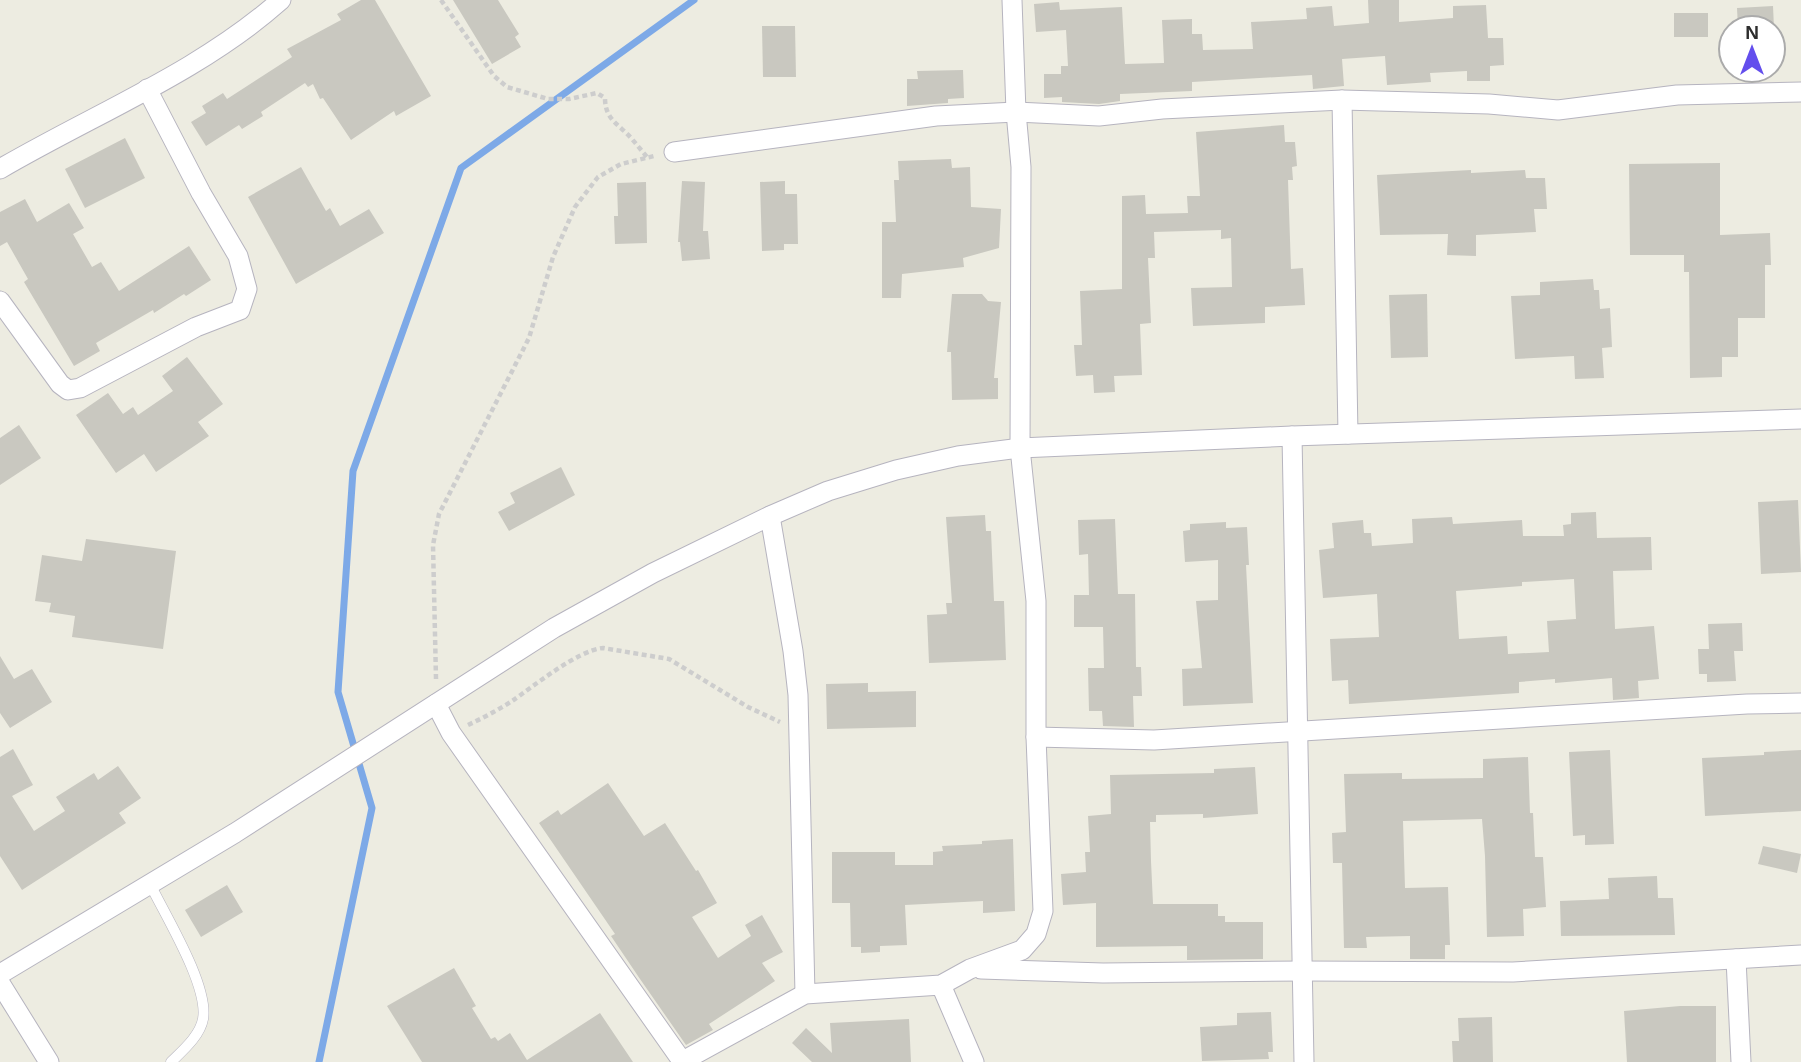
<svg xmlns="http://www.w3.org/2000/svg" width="1801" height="1062" font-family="Arial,sans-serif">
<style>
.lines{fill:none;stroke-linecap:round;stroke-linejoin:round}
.stream{stroke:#7da9e7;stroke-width:7}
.building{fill:#c9c8c0;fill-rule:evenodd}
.service-casing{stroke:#b6b4bf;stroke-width:11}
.minor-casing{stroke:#b6b4bf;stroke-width:21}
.path{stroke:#cdcdcd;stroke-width:4.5;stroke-dasharray:5 3.5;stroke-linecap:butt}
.service{stroke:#fff;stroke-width:10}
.minor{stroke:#fff;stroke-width:19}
</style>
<rect width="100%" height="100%" fill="#edece1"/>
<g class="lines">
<polyline class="stream" points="319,1062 372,808 338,692 353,471 461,168 694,0"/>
</g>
<g class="building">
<polygon points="361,0 375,0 431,96 396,116 394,111 351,140 323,98 320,99 313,84 308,87 305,83 261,112 263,116 242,129 239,125 206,146 191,122 206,113 202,106 223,93 227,99 292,57 287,49 341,20 337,14"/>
<polygon points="453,0 498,0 519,34 515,37 521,47 492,64"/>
<polygon points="1368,0 1399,0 1399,22 1453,18 1453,6 1486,5 1488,38 1503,38 1504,65 1490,66 1490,81 1467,81 1467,71 1430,73 1431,82 1387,85 1385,56 1342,59 1344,86 1313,89 1312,75 1192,82 1192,91 1120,94 1120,101 1099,104 1062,102 1062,97 1044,98 1044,74 1061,74 1061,66 1068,66 1066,30 1036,32 1034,4 1059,2 1060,10 1122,7 1125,64 1164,63 1162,20 1192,19 1192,34 1202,34 1203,50 1253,49 1251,22 1307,19 1306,8 1332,6 1334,26 1369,23"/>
<polygon points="1773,6 1774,28 1738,28 1737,8"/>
<rect x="1674" y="13" width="34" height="24"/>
<polygon points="762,26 795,26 796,77 763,77"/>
<polygon points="963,70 964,98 948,99 948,103 907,106 907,79 918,79 917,71"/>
<polygon points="1284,125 1285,142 1295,142 1297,166 1292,167 1293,180 1288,180 1291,269 1303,268 1305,305 1265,307 1265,323 1193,326 1191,288 1232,287 1231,238 1221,239 1221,230 1154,232 1155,258 1148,258 1151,323 1140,324 1142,375 1114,376 1115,392 1094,393 1093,375 1076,376 1074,345 1082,345 1080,291 1122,289 1122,196 1145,195 1146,214 1188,213 1187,196 1200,196 1196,132"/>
<polygon points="125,138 145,178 85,208 65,169"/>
<polygon points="951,159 952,168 970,167 971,207 1001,209 999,248 963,258 964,267 902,274 901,298 882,298 882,222 896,222 894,180 899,180 898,161"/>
<polygon points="1720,163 1720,235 1770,233 1771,265 1765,265 1765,318 1738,318 1738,357 1722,357 1722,377 1690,378 1689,272 1684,272 1684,255 1630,255 1629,164"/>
<polygon points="301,167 326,211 330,208 340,226 369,209 384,233 296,284 248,197"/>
<polygon points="1471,170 1471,173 1525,170 1526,178 1545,178 1547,209 1534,209 1536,232 1476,235 1476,256 1447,255 1448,234 1380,235 1377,175"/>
<polygon points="682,181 705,182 703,231 708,231 710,259 682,261 680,242 678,242"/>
<polygon points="785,181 785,194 797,194 798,244 784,244 784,250 762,251 760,182"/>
<polygon points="646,182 647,243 615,244 614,216 618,216 617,183"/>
<polygon points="25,199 37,222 69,203 84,228 73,234 92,267 101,262 119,291 189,246 211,280 186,296 184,294 154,313 153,310 96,343 100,351 74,366 24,282 28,279 7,242 0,246 0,212"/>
<polygon points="1593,279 1594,290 1599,290 1600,309 1610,308 1612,347 1602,348 1604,378 1575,379 1574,356 1515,359 1511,296 1540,295 1540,282"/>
<polygon points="952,294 982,294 988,301 1001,302 994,378 998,378 998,399 952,400 951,352 947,352"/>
<polygon points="1427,294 1428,357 1391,358 1389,295"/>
<polygon points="187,357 223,404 198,422 209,436 156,472 144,454 116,473 76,415 108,393 123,414 133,407 138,415 173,391 162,376"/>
<polygon points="19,425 41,458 0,485 0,438"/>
<polygon points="561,467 575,495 509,531 498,512 515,503 510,493"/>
<polygon points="1798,500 1801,572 1761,574 1758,502"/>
<path d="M1596,512L1597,538L1651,537L1652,570L1613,571L1615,629L1654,626L1659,679L1638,681L1639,698L1613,700L1612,678L1555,683V679L1519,682V693L1349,704L1348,680L1332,681L1330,639L1379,637L1377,594L1323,598L1319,550L1334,548L1332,523L1363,520L1364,533H1371L1372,546L1413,543L1412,519L1452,517L1453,524L1522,520L1523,536H1564L1563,525L1571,524V513ZM1574,579L1576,619L1547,621L1549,652L1508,654L1507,636L1459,639L1456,591L1522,586V582Z"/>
<polygon points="985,515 986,531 991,531 994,601 1004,601 1006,660 929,663 927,615 947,614 946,603 952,603 946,517"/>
<polygon points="1115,519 1118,594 1135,594 1136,667 1141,667 1142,696 1133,696 1134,727 1103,726 1102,711 1089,711 1088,668 1104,668 1103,627 1074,627 1074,595 1089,595 1088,554 1079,555 1078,520"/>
<polygon points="1226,522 1226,528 1247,527 1249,565 1246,565 1253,703 1183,706 1182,669 1202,668 1196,601 1218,600 1218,560 1185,562 1183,531 1190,530 1190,524"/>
<polygon points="86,539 176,551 163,649 72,637 75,616 49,612 51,603 35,601 42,555 82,561"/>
<polygon points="1742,623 1743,651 1734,651 1736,681 1707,682 1707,674 1699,674 1698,649 1709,649 1708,624"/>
<polygon points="0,656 14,679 32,669 52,702 10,728 0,713"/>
<polygon points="868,683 868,692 916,691 916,727 827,729 826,684"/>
<polygon points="13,749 33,785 12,796 34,831 65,811 56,797 94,773 98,780 118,766 141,798 119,813 126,823 22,890 0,856 0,757"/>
<polygon points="1610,750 1614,844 1585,845 1585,835 1573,836 1569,752"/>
<polygon points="1801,750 1801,811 1705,816 1702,758 1764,755 1764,752"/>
<polygon points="1528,757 1530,813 1533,813 1535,857 1543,857 1546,907 1523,909 1524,936 1487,937 1485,856 1482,819 1403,821 1405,888 1448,887 1450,945 1445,945 1445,959 1410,959 1410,936 1366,937 1367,948 1344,948 1342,863 1333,863 1332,833 1346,832 1344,774 1402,773 1402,779 1483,778 1483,759"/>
<polygon points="1255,767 1258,814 1203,818 1203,814 1156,815 1156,822 1150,822 1151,861 1153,904 1218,904 1218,916 1225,916 1225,922 1263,922 1263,959 1187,960 1187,946 1096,947 1096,903 1063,905 1061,874 1086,872 1085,852 1090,852 1088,816 1111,814 1110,775 1214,773 1214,769"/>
<polygon points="608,783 644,836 665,823 696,871 698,870 717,903 692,917 718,958 751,936 745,925 762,915 783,952 762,963 775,981 709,1024 713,1030 686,1045 640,979 611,936 615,934 539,823 558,810 561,815"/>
<polygon points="1013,839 1015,911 983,913 983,901 905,905 907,945 880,946 880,952 861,953 861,947 851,947 850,903 832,903 832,852 895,852 895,865 933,865 933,852 943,851 942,846 982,844 982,841"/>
<polygon points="1763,846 1801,854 1797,873 1758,864"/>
<polygon points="1657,876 1658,898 1673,898 1675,935 1561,936 1560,901 1609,899 1608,878"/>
<polygon points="227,885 243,912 201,937 185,910"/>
<polygon points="454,968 476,1006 472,1008 491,1039 495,1037 498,1041 510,1033 527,1060 600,1013 633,1062 422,1062 387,1006"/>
<polygon points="1680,1006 1716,1006 1716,1062 1627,1062 1624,1011"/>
<polygon points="1271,1012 1273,1052 1268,1052 1269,1059 1202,1061 1200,1027 1237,1025 1237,1013"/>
<polygon points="1492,1017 1493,1062 1453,1062 1452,1041 1459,1041 1458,1018"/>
<polygon points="909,1019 911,1062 812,1062 792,1043 806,1028 832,1053 830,1023"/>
</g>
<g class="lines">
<g class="service-casing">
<path id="service" d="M150,884C165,915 209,986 203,1019C200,1036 182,1051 171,1062"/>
</g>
<g class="minor-casing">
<g id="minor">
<polyline points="1342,100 1348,434"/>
<polyline points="674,152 936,116 1016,112 1099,116 1162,109 1342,100 1489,104 1558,110 1677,95 1801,92"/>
<path d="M0,169C94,114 200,72 281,0"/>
<polyline points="0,301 60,384 68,390 80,388 196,327 240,310 247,289 238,256 201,193 147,89"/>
<polyline points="1292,436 1304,1062"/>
<polyline points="770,516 793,651 798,695 805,994"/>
<polyline points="436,704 451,733 682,1061"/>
<polyline points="1036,737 1154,740 1747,704 1801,703"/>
<polyline points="1736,959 1741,1062"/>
<polyline points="981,969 1103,973 1304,971 1513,972 1801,955"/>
<polyline points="0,974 235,833 554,628 653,573 770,516 828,491 896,470 958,456 1020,448 1292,436 1801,419"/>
<polyline points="0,983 49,1062"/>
<polyline points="941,985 974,1062"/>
<polyline points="681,1062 805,994 941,985 970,969 1022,950 1036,934 1043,911 1036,737 1036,601 1020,448 1021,167 1016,112 1012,0"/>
</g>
</g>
<g class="path">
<path d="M441,0L494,76L507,87L548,99H569L597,93L605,98C605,120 619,124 632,139C637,145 642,151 647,157"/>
<polyline points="436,679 433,545 439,514 529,338 553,257 575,207 598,177 621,164 654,156"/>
<path d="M468,725C483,718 498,710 512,701C534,686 578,650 603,648L669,659L748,707L780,722"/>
</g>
<use href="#service" class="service"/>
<use href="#minor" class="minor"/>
</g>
<g transform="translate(1752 49)"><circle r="33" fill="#ffffff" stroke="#ababab" stroke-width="2"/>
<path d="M0-5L12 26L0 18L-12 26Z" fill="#634eed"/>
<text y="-10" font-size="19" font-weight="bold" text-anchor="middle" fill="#2d2d2d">N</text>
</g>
</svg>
